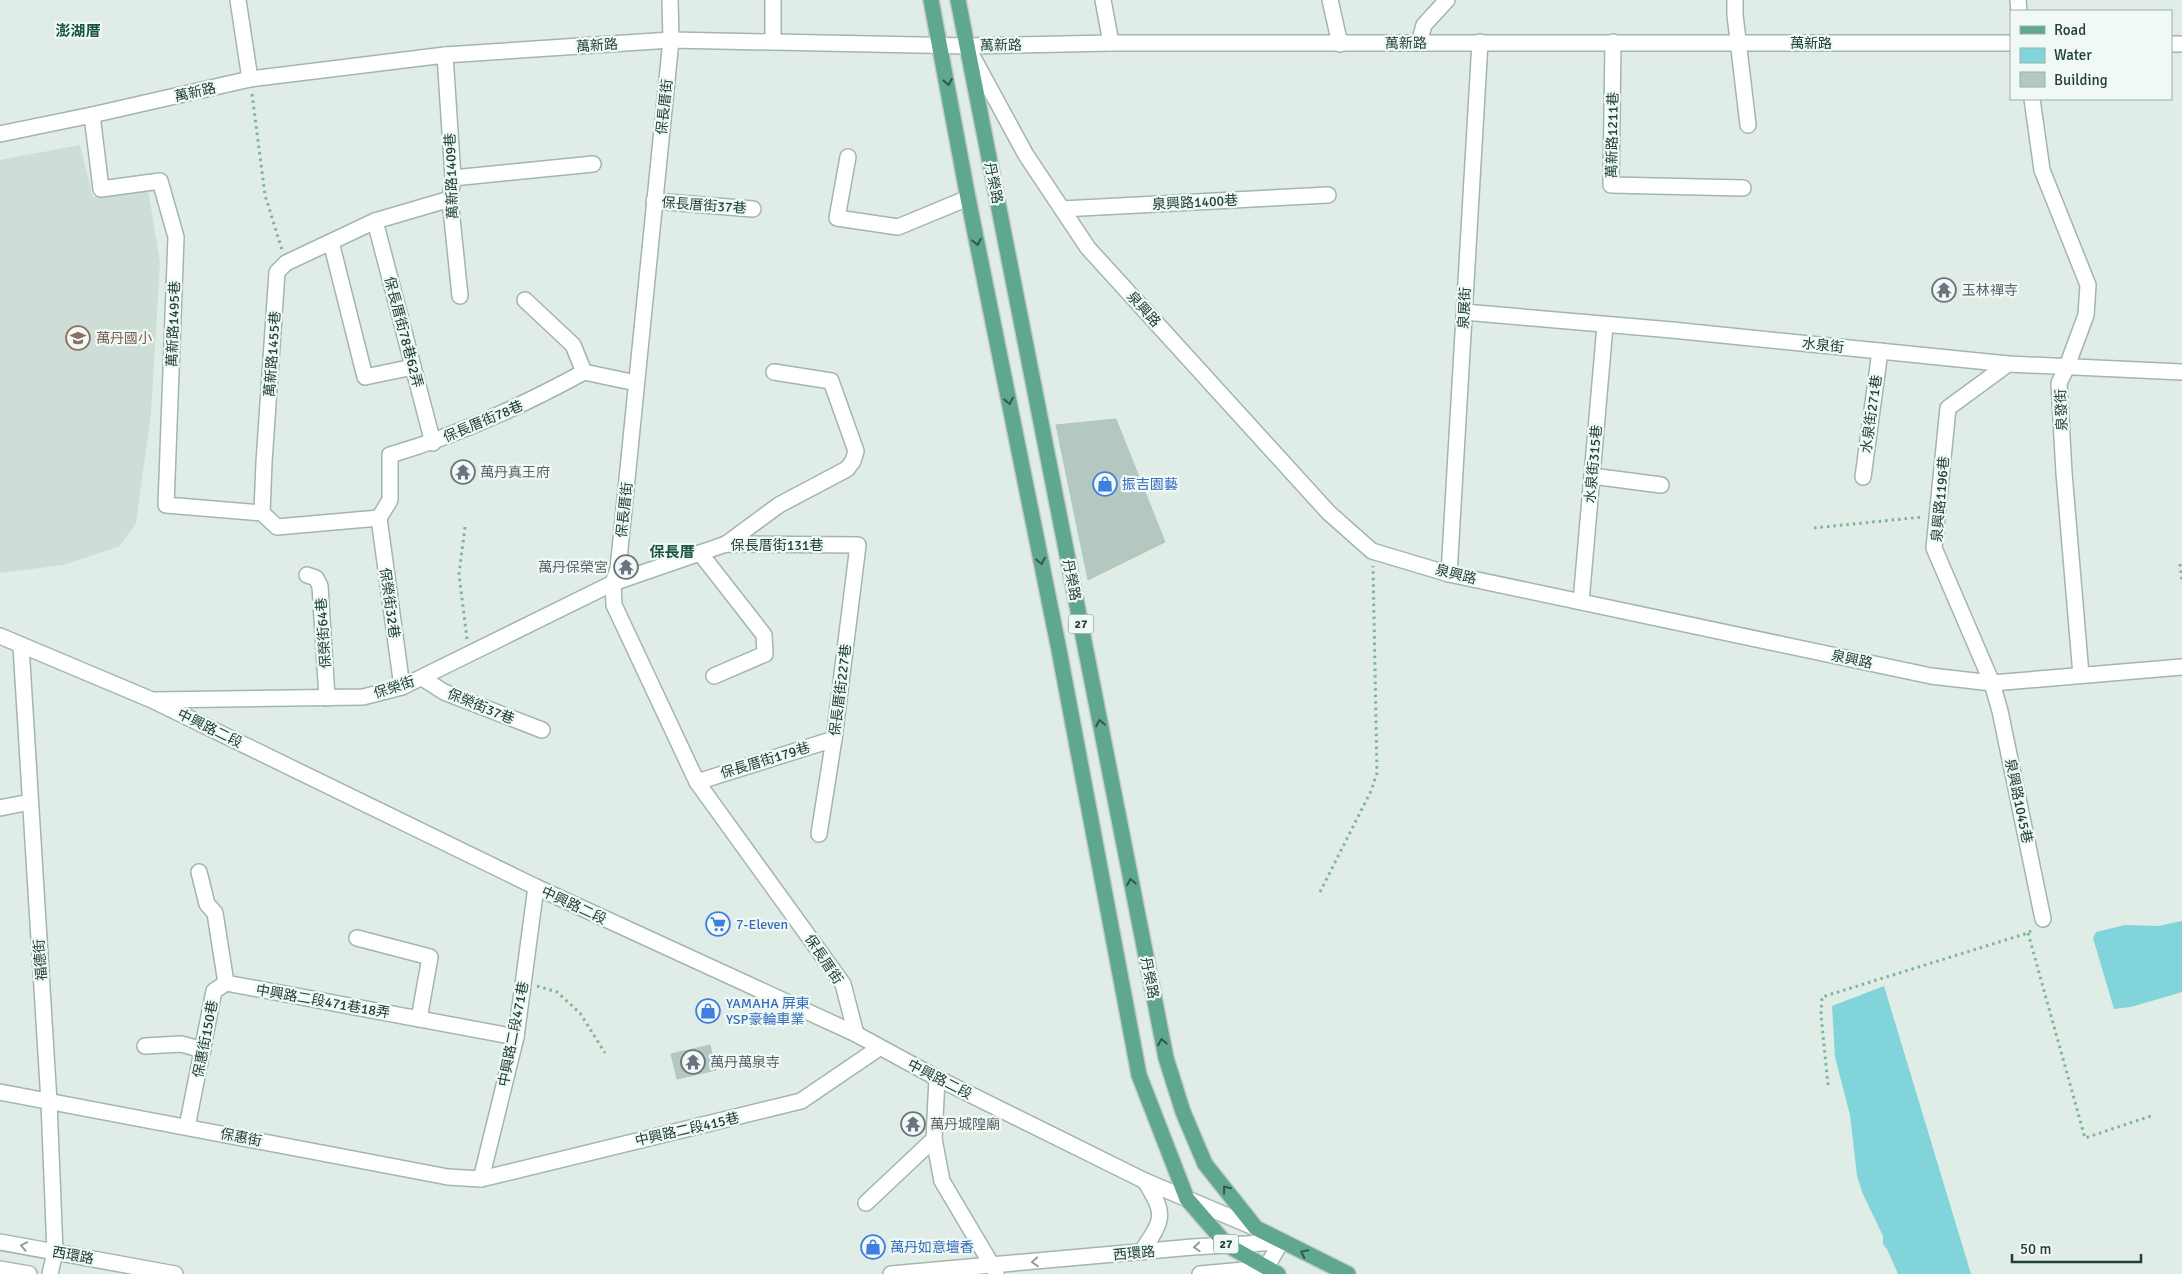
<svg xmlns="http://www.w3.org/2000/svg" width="2182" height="1274" font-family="Signika,'Noto Sans TC',sans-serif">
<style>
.built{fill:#ceddd5}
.water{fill:#81d4d9}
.building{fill:#b5c8bf;stroke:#b2c7bc}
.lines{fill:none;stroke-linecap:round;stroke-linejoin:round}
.minor-casing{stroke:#a2b6ad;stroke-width:18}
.major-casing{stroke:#c0cac6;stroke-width:18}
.path{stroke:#7db49d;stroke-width:3;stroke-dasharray:2.5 4;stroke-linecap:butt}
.minor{stroke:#fff;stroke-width:15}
.major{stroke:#5fa88e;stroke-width:15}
.oneway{stroke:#2f5a4a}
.oneway2{stroke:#8fa099}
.labels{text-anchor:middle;stroke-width:4.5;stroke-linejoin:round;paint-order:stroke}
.shield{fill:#f1f9f4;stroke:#5e786d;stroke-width:1}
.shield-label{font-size:12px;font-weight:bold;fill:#1f4033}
.street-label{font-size:14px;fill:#1f4033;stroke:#f1f9f4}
.worship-label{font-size:14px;fill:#5b616d;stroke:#f1f9f4;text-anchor:start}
.education-label{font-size:14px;fill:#785e54;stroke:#f1f9f4;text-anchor:start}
.shop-label{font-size:14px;fill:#366cbe;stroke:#f1f9f4;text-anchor:start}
.neighbourhood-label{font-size:15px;font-weight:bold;fill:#18543f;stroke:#f1f9f4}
</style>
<rect width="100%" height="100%" fill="#e0ede6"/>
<polygon class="built" points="80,145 93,197 148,189 160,263 151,413 136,523 120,546 63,565 0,573 0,160"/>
<g class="water">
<polygon points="2182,921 2182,992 2131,1007 2114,1009 2093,938 2096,932 2125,925 2158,926"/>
<polygon points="1884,986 1971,1274 1898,1274 1887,1249 1883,1244 1883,1236 1862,1192 1857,1176 1850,1115 1835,1057 1832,1006"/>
</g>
<g class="building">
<polygon points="1116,419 1165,542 1088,580 1056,425"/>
<polygon points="710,1045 716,1070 677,1079 671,1054"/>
</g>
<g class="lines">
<g class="minor-casing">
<g id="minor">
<polyline points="238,0 250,79"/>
<polyline points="670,0 671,40 618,569 613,583 614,605 697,782 843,984 856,1034"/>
<polyline points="773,0 773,42"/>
<polyline points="1103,0 1111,43"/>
<polyline points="1330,0 1340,44"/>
<polyline points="1735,0 1735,15 1748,125"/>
<polyline points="2018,0 2019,11"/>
<polyline points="1613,42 1611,185 1743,188"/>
<polyline points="1419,43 1424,25 1447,0"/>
<polyline points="2171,44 2182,44"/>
<polyline points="970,52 1026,155 1088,248 1329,513 1372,551 1449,574 1931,676 1992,683 2182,667"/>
<polyline points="445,55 453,178 450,199 460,296"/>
<polyline points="2032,99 2042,170 2088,285 2086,315 2066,369 2059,383 2064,473 2081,675"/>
<polyline points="92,115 101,189 160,181 176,237 166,505 262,513"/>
<polyline points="0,134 92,115 250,79 445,55 671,40 967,46 1111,43 2011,43"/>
<polyline points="848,157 837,218 898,227 968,198"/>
<polyline points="453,178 593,164"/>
<polyline points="654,201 753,209"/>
<polyline points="1062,209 1328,195"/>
<polyline points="375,221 433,443"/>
<polyline points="331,242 365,377 413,367"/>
<polyline points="525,300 573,345 584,372"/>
<polyline points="1464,312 1672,330 2008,364 2182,372"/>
<polyline points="2008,364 1948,408 1934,548 1992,683 2000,711 2043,919"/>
<polyline points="1592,476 1661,485"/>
<polyline points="1863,477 1880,351"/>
<polyline points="379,518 277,527 262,513 264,462 277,272 286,263 375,221 450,199"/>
<path d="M379,518L390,500V455C458,435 522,406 584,372L636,383"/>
<polyline points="379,518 402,687"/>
<polyline points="726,544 779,505 847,469 853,461 856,451 831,381 774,372"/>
<polyline points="700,553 764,635 765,654 714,676"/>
<polyline points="1449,574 1480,42"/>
<polyline points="307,575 316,578 320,586 327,698"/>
<polyline points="1581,602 1605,326"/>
<polyline points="0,636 152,700 536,887 856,1034 937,1078 1145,1181 1256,1228"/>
<polyline points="21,646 49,1102 55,1252 50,1274"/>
<polyline points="422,678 444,692 542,730"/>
<polyline points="156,700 363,697 402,687 613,583 726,544 858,545 834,739 819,834"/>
<polyline points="697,782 834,739"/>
<polyline points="0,808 30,802"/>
<polyline points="357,938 430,957 419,1019"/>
<polyline points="226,983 516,1037"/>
<polyline points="145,1046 181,1044 203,1050"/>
<polyline points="0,1092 448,1177 481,1179 801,1101 879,1048"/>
<polyline points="187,1127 214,991 226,983 215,913 207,904 199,872"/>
<polyline points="934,1139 942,1181 996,1272"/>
<polyline points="481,1179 516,1037 536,887"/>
<polyline points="866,1203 934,1139 937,1078"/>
<polyline points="0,1242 175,1274"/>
<path d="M1141,1252C1164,1219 1166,1215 1145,1181"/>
<polyline points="0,1269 29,1274"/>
<polyline points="891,1274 1193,1247 1281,1242"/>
<polyline points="1200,1274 1266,1268 1281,1242"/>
</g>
</g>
<g class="major-casing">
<g id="major">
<polyline points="931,0 968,198 1059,650 1139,1075 1187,1199 1227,1245 1278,1274"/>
<polyline points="958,0 1166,1058 1183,1112 1205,1164 1256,1228 1348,1274"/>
</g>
</g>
<g class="path">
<polyline points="252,94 265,195 282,250"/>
<polyline points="465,527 459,574 467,639"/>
<polyline points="1814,528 1922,517"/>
<polyline points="2180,564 2182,581"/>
<polyline points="1320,892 1371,791 1377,773 1373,566"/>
<polyline points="2028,933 2085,1138 2154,1115"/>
<polyline points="537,986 557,992 580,1013 605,1053"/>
<polyline points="1828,1085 1821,1015 1822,997 2028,933 2033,929"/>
</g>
<use href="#minor" class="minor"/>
<use href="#major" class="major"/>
</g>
<defs><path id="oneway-chevron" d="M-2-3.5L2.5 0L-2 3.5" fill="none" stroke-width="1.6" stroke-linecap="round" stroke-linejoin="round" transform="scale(1.25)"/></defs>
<g class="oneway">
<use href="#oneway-chevron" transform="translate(948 82) rotate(80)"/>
<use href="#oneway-chevron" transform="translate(977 242) rotate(79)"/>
<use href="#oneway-chevron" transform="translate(1009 401) rotate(79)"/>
<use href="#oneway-chevron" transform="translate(1041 561) rotate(79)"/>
<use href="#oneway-chevron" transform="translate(1100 723) rotate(-101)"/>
<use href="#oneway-chevron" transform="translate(1131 882) rotate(-101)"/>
<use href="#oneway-chevron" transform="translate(1162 1042) rotate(-101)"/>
<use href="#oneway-chevron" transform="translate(1226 1189) rotate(-128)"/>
<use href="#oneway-chevron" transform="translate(1304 1253) rotate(-154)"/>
</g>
<g class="oneway2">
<use href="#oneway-chevron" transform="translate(24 1246) rotate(-169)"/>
<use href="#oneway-chevron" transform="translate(1197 1247) rotate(177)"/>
<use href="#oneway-chevron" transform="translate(1035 1262) rotate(175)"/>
</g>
<defs>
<g id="temple-ring" transform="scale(1.25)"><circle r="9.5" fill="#f1f9f4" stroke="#6b7280" stroke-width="1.5"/><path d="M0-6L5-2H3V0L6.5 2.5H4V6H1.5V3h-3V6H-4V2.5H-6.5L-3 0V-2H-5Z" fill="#6b7280"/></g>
<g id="school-ring" transform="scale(1.25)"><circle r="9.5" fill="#f1f9f4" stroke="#8d6e63" stroke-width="1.5"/><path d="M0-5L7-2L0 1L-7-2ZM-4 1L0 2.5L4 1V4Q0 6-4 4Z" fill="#8d6e63"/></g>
<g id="shop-ring" transform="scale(1.25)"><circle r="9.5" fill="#f1f9f4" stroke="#3f7fe0" stroke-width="1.5"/><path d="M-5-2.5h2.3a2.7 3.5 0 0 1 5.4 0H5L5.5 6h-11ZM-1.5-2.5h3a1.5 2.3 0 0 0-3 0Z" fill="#3f7fe0"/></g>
<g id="supermarket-ring" transform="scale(1.25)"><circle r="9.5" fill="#f1f9f4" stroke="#3f7fe0" stroke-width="1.5"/><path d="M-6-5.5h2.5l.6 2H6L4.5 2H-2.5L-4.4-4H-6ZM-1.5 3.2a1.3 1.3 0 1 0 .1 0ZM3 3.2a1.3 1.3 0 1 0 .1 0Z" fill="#3f7fe0"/></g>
</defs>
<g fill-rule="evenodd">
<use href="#temple-ring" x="1944" y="290"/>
<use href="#school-ring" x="78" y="338"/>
<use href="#temple-ring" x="463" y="472"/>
<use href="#shop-ring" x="1105" y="484"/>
<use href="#temple-ring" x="626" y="567"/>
<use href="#supermarket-ring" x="718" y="924"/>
<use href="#shop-ring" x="708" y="1011"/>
<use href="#temple-ring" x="693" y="1062"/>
<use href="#temple-ring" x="913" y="1124"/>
<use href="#shop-ring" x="873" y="1247"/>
</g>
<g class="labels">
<g class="shield">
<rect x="1068.5" y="614.5" width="25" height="19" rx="4"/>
<rect x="1213.5" y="1234.5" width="25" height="19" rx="4"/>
</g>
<g class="shield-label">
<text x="1081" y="628">27</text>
<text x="1226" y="1248">27</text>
</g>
<g class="street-label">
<text transform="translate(1406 43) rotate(-1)" y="5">萬新路</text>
<text x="1811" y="48">萬新路</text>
<text transform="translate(597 45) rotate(-4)" y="5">萬新路</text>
<text transform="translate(1001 45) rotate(-1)" y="5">萬新路</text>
<text transform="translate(195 92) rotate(-13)" y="5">萬新路</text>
<text transform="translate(664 107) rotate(-84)" y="5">保長厝街</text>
<text transform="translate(1612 135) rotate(-89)" y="5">萬新路1211巷</text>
<text transform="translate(451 176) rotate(-92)" y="5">萬新路1409巷</text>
<text transform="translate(994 183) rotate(79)" y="5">丹榮路</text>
<text transform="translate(1195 202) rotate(-3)" y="5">泉興路1400巷</text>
<text transform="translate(704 205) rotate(4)" y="5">保長厝街37巷</text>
<text transform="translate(1464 308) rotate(-87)" y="5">泉展街</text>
<text transform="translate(1144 309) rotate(48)" y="5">泉興路</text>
<text transform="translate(173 324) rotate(-88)" y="5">萬新路1495巷</text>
<text transform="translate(404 332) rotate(75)" y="5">保長厝街78巷62弄</text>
<text transform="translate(1823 345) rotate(6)" y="5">水泉街</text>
<text transform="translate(272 354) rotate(-86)" y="5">萬新路1455巷</text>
<text transform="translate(2061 410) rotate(-92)" y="5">泉發街</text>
<text transform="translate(1871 414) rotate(-82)" y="5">水泉街271巷</text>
<text transform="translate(483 421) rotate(-23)" y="5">保長厝街78巷</text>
<text transform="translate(1593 464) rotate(-85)" y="5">水泉街315巷</text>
<text transform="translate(1940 499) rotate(-85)" y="5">泉興路1196巷</text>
<text transform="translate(624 510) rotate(-84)" y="5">保長厝街</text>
<text x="777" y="550">保長厝街131巷</text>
<text transform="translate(1456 574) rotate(14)" y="5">泉興路</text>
<text transform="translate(1072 580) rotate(79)" y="5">丹榮路</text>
<text transform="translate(390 603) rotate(82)" y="5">保榮街32巷</text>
<text transform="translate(323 633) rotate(-94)" y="5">保榮街64巷</text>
<text transform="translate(1852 659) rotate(12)" y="5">泉興路</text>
<text transform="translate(394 687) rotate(-18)" y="5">保榮街</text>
<text transform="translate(840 690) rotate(-83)" y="5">保長厝街227巷</text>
<text transform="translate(481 706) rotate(22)" y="5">保榮街37巷</text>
<text transform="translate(210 728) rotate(26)" y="5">中興路二段</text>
<text transform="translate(765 760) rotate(-17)" y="5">保長厝街179巷</text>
<text transform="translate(2019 801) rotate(78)" y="5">泉興路1045巷</text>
<text transform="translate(574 905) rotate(25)" y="5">中興路二段</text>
<text transform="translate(824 959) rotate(56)" y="5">保長厝街</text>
<text transform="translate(40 960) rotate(-94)" y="5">福德街</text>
<text transform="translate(1150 978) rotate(79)" y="5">丹榮路</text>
<text transform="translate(323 1001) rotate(10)" y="5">中興路二段471巷18弄</text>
<text transform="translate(513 1034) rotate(-79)" y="5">中興路二段471巷</text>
<text transform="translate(205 1039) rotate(-79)" y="5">保惠街150巷</text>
<text transform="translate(940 1079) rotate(27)" y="5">中興路二段</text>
<text transform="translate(687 1129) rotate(-13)" y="5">中興路二段415巷</text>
<text transform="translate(241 1137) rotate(11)" y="5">保惠街</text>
<text transform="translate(1134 1253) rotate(-5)" y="5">西環路</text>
<text transform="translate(73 1255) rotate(10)" y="5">西環路</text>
</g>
<g class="worship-label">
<text x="1962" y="295">玉林禪寺</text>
<text x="480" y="477">萬丹真王府</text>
<text x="608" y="572" text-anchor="end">萬丹保榮宮</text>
<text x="710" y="1067">萬丹萬泉寺</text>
<text x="930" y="1129">萬丹城隍廟</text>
</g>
<g class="education-label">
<text x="96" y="343">萬丹國小</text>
</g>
<g class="shop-label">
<text x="1122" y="489">振吉園藝</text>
<text x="736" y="929">7-Eleven</text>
<text x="726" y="1008">YAMAHA 屏東<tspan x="726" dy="16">YSP豪輪車業</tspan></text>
<text x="890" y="1252">萬丹如意壇香</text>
</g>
<g class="neighbourhood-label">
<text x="78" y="36">澎湖厝</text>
<text x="672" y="557">保長厝</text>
</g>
</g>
<rect x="2010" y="10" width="162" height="90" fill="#f1f9f4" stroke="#9dafa7"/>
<rect x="2020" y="26" width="25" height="8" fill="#5fa88e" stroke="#9dafa7"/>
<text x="2054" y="35" font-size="15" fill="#1f4033">Road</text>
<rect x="2020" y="48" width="25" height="15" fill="#81d4d9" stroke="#9dafa7"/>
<text x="2054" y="60" font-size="15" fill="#1f4033">Water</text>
<rect x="2020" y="72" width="25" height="15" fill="#b5c8bf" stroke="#9dafa7"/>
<text x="2054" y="85" font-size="15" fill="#1f4033">Building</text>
<path d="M2012 1254v8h129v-8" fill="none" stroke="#1f4033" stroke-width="2.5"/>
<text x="2020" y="1254" font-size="15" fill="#1f4033" stroke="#f1f9f4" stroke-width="4" paint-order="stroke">50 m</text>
</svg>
